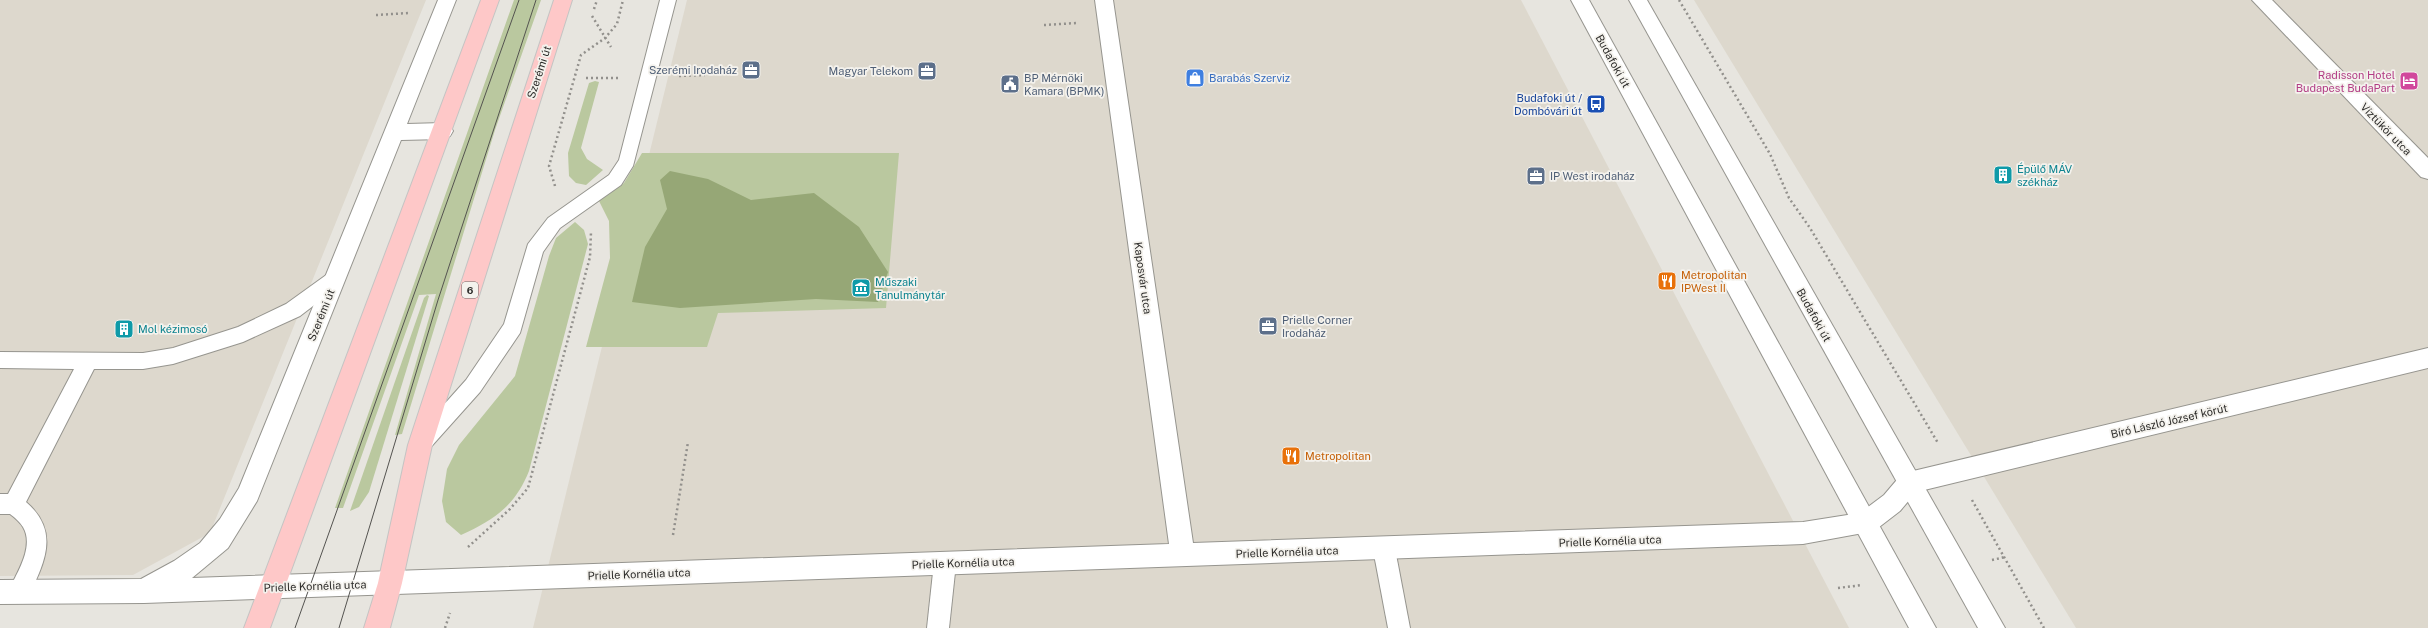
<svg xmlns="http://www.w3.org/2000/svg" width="2428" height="628" font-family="'Public Sans',sans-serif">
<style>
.built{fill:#ddd8cd}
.green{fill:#bac89f}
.forest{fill:#96a776}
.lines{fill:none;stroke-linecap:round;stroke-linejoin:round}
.lane-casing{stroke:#96958f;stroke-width:2}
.street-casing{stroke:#96958f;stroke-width:2}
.secondary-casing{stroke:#96958f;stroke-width:2}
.primary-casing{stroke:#c4c4c3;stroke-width:2}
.path{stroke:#92908c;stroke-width:2.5;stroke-dasharray:2 3;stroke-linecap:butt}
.lane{fill:#fff;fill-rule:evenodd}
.street{fill:#fff;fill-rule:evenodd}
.secondary{fill:#fff;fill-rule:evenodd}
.primary{fill:#fec8c8;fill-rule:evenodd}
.tram{stroke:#545350;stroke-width:1}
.labels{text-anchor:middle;stroke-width:3.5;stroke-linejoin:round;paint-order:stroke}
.shield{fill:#f4f2ed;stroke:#696764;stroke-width:1}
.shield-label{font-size:10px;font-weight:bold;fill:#2d2c2a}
.street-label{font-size:11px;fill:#2d2c2a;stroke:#f4f2ed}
.service-label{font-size:11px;fill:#4e5e75;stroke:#f4f2ed;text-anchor:start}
.hotel-label{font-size:11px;fill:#b23c85;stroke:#f4f2ed;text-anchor:end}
.shop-label{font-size:11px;fill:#366cbe;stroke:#f4f2ed;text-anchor:start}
.transit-label{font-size:11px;fill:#164399;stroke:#f4f2ed;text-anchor:end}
.culture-label{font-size:11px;fill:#0d838f;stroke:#f4f2ed;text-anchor:start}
.food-label{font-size:11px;fill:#c56008;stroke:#f4f2ed;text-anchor:start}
</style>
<rect width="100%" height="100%" fill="#e7e5df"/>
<g class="built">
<polygon points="0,0 426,0 210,533 133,575 0,576"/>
<polygon points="687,0 1521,0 1849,628 533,628"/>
<polygon points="1694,0 2428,0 2428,628 2076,628"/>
</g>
<g class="green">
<polygon points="514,0 541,0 495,130 402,434 395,435 436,294 419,295 343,508 335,508"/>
<polygon points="595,81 599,82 581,148 587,159 603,170 586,185 576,183 569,176 568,153 589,83"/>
<polygon points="642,153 899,153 886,308 718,313 707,347 586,347 610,258 609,221 599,201 624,183"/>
<path d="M575,222L584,230L588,244L529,471C515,506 494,520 461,535L446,522L442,501L447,469L459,445L515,376L549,256L556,238Z"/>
<polygon points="427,295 429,296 369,492 359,507 350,511 424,298"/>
</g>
<polygon class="forest" points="670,171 708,179 751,200 814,193 859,227 888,272 878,302 816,299 680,308 632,302 645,247 667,209 660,180"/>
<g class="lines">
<g class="lane-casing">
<g id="lane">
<polygon points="660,0 676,0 633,166 621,185 560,228 543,252 520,333 480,392 429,449 422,452 415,449 412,443 415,437 466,380 504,324 528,244 548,218 609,175 619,160"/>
<path d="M336,270L343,273L345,278L343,283L300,316L243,342L173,364L143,369H94L26,502C61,532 44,564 27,599L19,602L11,599L8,592C16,574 35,547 23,527C20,522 14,517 10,514H0V494H8L74,369L0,368V352L143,353L173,348L238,327L286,304L329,273Z"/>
<polygon points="1384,539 1391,542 1395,549 1410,628 1388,628 1373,549 1377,542"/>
<polygon points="945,553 953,556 956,563 949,628 927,628 934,563 937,556"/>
</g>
</g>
<g class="street-casing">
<g id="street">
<polygon points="438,0 456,0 407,124 443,123 450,126 453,131 450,136 443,139 401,140 257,501 228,548 192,578 1169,544 1095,0 1113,0 1193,543 1803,522 1860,513 1884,495 1901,475 1909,472 2428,348 2428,368 1916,492 1900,511 1874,531 1803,544 144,603 0,604 0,580 141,579 174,561 200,543 220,519 239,488"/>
<polygon points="2252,0 2272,0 2428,158 2428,179 2421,177"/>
</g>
</g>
<g class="secondary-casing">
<g id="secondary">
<polygon points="1571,0 1589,0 1936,628 1909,628"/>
<polygon points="1629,0 1647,0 2005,628 1978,628"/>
</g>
</g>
<g class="primary-casing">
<g id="primary">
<polygon points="481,0 499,0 270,628 244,628"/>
<polygon points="554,0 572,0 432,445 402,583 390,628 364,628 378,583 408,445"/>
</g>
</g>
<g class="path">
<polyline points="1679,0 1770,154 1789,198 1810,228 1938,443"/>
<polyline points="594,9 597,0"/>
<polyline points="376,15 409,13"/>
<polyline points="592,16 611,47"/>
<polyline points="1044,25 1077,23"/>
<polyline points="679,76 705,75"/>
<polyline points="586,78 618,78"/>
<polyline points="555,186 549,166 581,55 605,38 617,24 623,0"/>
<polyline points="1972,500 2044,628"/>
<polyline points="673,535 688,442"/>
<polyline points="468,547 510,509 528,488 590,257 591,232"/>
<polyline points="1992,560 2005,557"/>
<polyline points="1838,588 1862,585"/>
<polyline points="445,628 450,613"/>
</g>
<use href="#lane" class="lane"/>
<use href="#street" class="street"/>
<use href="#secondary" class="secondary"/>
<use href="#primary" class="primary"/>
<g class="tram">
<polyline points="295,628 519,0"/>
<polyline points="339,628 438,300 536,0"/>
</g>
</g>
<defs>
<g id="office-square" transform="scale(1)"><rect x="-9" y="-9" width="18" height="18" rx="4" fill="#5c6f8a" stroke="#f4f2ed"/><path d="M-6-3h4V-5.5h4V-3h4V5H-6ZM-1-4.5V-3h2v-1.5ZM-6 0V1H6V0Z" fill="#fff"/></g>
<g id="shop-square" transform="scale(1)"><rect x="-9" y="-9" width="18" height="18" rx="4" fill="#3f7fe0" stroke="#f4f2ed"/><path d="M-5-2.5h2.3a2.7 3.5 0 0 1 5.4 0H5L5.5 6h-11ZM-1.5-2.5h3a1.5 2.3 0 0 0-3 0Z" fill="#fff"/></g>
<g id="hotel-square" transform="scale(1)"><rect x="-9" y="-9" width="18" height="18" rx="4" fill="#d1479c" stroke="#f4f2ed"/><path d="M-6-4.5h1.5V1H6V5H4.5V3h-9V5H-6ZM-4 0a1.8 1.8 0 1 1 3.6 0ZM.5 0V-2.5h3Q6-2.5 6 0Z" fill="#fff"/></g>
<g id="civic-square" transform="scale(1)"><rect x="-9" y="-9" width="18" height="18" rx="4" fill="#5c6f8a" stroke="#f4f2ed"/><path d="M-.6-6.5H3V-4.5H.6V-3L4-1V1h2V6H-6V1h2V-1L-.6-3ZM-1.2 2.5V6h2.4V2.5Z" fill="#fff"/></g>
<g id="bus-square" transform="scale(1)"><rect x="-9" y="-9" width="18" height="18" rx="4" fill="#1a4fb4" stroke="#f4f2ed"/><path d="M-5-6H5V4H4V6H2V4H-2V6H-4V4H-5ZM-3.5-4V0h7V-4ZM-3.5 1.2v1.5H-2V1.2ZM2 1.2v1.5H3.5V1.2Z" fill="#fff"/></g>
<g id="building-square" transform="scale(1)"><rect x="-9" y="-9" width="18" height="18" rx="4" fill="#0f9aa8" stroke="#f4f2ed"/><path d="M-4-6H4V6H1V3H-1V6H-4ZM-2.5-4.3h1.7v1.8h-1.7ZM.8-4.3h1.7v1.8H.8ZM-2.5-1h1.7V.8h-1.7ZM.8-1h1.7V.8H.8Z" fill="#fff"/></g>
<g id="restaurant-square" transform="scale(1)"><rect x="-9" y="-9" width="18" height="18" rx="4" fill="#e8710a" stroke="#f4f2ed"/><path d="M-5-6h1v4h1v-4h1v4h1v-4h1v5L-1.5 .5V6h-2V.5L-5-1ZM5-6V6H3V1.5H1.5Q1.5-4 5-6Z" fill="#fff"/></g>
<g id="museum-square" transform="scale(1)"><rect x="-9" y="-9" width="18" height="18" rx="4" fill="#0f9aa8" stroke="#f4f2ed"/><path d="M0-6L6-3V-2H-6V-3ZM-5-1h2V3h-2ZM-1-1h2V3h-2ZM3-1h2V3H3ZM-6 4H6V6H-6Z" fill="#fff"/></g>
</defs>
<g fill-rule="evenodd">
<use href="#office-square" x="751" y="70"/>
<use href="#office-square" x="927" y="71"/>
<use href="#shop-square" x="1195" y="78"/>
<use href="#hotel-square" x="2409" y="81"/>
<use href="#civic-square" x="1010" y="84"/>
<use href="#bus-square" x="1596" y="104"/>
<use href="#building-square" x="2003" y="175"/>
<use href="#office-square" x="1536" y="176"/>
<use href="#restaurant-square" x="1667" y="281"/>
<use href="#museum-square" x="861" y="288"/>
<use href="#office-square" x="1268" y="326"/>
<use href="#building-square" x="124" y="329"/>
<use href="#restaurant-square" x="1291" y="456"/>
</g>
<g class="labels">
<rect class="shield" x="462" y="282" width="16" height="16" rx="3"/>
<g class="shield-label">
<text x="470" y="294">6</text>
</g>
<g class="street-label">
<text transform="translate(1613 61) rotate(61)" y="4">Budafoki út</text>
<text transform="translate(539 72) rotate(-72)" y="4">Szerémi út</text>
<text transform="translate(2386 129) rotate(46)" y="4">Víztükör utca</text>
<text transform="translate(1143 278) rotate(82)" y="4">Kaposvár utca</text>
<text transform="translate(321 315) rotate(-68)" y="4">Szerémi út</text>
<text transform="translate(1814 315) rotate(61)" y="4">Budafoki út</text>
<text transform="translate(2169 421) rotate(-13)" y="4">Bíró László József körút</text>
<text transform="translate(1610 541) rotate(-2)" y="4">Prielle Kornélia utca</text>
<text transform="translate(1287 552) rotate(-2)" y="4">Prielle Kornélia utca</text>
<text transform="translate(963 563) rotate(-2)" y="4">Prielle Kornélia utca</text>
<text transform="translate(639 574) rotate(-2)" y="4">Prielle Kornélia utca</text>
<text transform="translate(315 586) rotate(-2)" y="4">Prielle Kornélia utca</text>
</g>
<g class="service-label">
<text x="737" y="74" text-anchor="end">Szerémi Irodaház</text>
<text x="913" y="75" text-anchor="end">Magyar Telekom</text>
<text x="1024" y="82">BP Mérnöki<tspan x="1024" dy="13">Kamara (BPMK)</tspan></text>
<text x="1550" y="180">IP West irodaház</text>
<text x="1282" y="324">Prielle Corner<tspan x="1282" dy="13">Irodaház</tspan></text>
</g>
<g class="hotel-label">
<text x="2395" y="79">Radisson Hotel<tspan x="2395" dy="13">Budapest BudaPart</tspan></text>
</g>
<g class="shop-label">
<text x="1209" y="82">Barabás Szerviz</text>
</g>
<g class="transit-label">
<text x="1582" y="102">Budafoki út /<tspan x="1582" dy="13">Dombóvári út</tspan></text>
</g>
<g class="culture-label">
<text x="2017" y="173">Épülő MÁV<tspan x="2017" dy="13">székház</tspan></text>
<text x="875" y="286">Műszaki<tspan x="875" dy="13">Tanulmánytár</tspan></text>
<text x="138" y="333">Mol kézimosó</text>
</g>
<g class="food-label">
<text x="1681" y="279">Metropolitan<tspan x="1681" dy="13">IPWest II</tspan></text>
<text x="1305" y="460">Metropolitan</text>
</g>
</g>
</svg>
